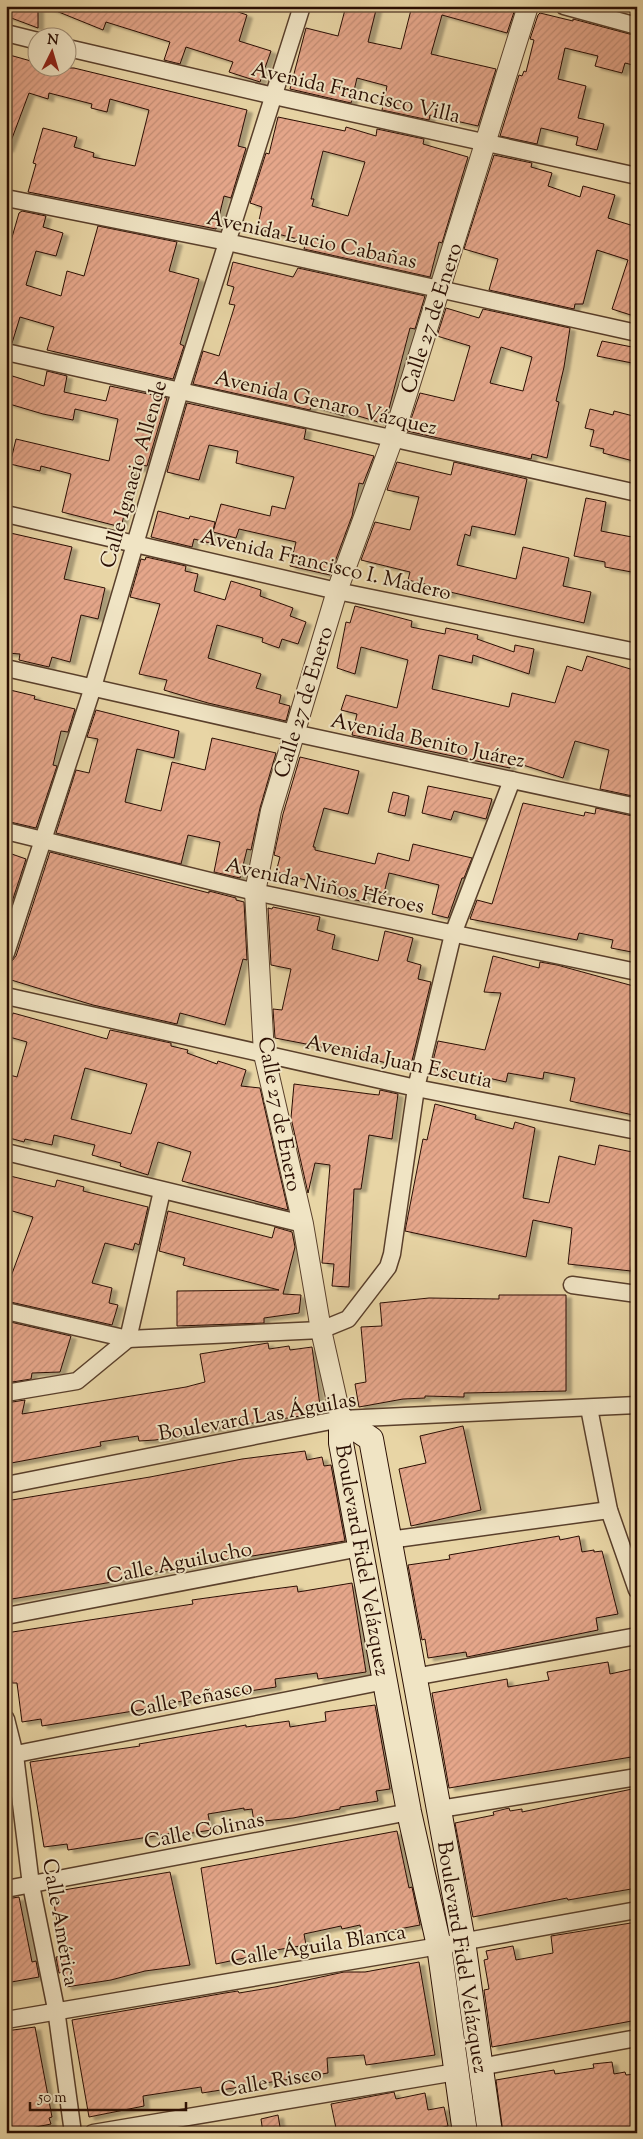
<svg xmlns="http://www.w3.org/2000/svg" width="643" height="2139" font-family="'Sorts Mill Goudy',serif">
<style>
.building{fill:url(#building-hatch);stroke:#290d02;fill-rule:evenodd;filter:url(#shadow)}
.lines{fill:none;stroke-linecap:round;stroke-linejoin:round}
.minor-casing{stroke:#593f2b;stroke-width:19}
.tertiary-casing{stroke:#593f2b;stroke-width:22}
.secondary-casing{stroke:#290d02;stroke-width:26}
.minor{stroke:#f0e4c4;stroke-width:16}
.tertiary{stroke:#f0e4c4;stroke-width:20}
.secondary{stroke:#f0e4c4;stroke-width:24}
.labels{text-anchor:middle;stroke-width:4;stroke-linejoin:round;paint-order:stroke}
.street-label{font-size:21px;fill:#290d02;stroke:#f0e4c4}
</style>
<defs>
<pattern id="building-hatch" width="6" height="6" patternUnits="userSpaceOnUse" patternTransform="scale(1.25)"><rect width="6" height="6" fill="#e5a68a"/><path d="M-1 1l2-2M0 6l6-6M5 7l2-2" fill="none" stroke="#c48e75"/></pattern>
<filter id="shadow"><feDropShadow dx="5.5" dy="3" stdDeviation="1" flood-color="#0004"/></filter>
</defs>
<rect width="100%" height="100%" fill="#e8d5a5"/>
<filter id="stains"><feTurbulence type="fractalNoise" baseFrequency=".004" numOctaves="4"/><feColorMatrix values="0 0 0 0 .2 0 0 0 0 .09 0 0 0 0 .02 0 0 0 .5 -.17"/></filter>
<radialGradient id="worn" r=".72"><stop offset=".6" stop-color="#630" stop-opacity="0"/><stop offset="1" stop-color="#630" stop-opacity=".3"/></radialGradient>
<g class="building">
<polygon points="6,6 38,6 38,28 6,16"/>
<polygon points="44,6 221,6 247,15 239,41 271,51 260,82 229,72 233,62 186,47 180,64 164,60 170,42 106,22 103,30"/>
<polygon points="346,6 377,6 368,42 401,49 412,6 506,6 515,9 507,33 442,15 431,54 496,69 478,126 430,115 429,120 382,110 387,86 357,78 351,103 290,89 306,28 338,36"/>
<polygon points="540,13 573,21 573,19 637,36 637,66 625,63 622,73 595,66 598,56 565,48 558,79 586,86 578,118 604,124 597,150 576,145 578,137 541,128 537,144 500,136 519,75 522,76 524,71 526,72 534,40 530,39 538,15"/>
<polygon points="6,54 38,63 38,68 74,68 247,110 238,146 246,148 231,198 224,196 216,229 28,192 36,164 33,163 43,128 77,137 74,147 94,153 93,157 135,166 149,110 110,99 107,112 91,108 92,104 49,93 48,99 29,93 8,149 6,149"/>
<path d="M278,117L345,131L346,127L376,136L377,129L424,139L423,144L468,157L442,243L439,242L430,277L304,249L306,241L257,229L262,207L250,203L266,153L269,154ZM323,151L365,162L348,216L312,206L314,199H311Z"/>
<polygon points="494,155 532,163 531,167 552,173 548,186 580,197 583,186 615,195 608,218 637,227 637,317 612,309 628,260 597,250 583,304 575,304 574,309 489,290 498,259 464,249"/>
<polygon points="22,211 46,216 43,227 63,233 56,256 36,251 26,285 61,296 67,271 84,276 98,226 177,242 169,271 199,279 180,344 184,346 173,379 47,350 54,327 20,317 12,343 6,342 6,258 19,213"/>
<polygon points="233,262 293,277 298,268 425,296 415,329 410,328 385,424 345,412 344,416 311,406 310,410 193,384 203,351 219,356 235,305 229,304 234,287 227,285"/>
<path d="M446,308L479,318L483,309L570,328L564,367L556,401L559,402L547,458L532,454L531,459L407,431L420,393L454,401L470,346L437,336ZM501,347L532,357L523,391L490,383Z"/>
<polygon points="602,341 637,348 637,364 597,356"/>
<polygon points="47,371 67,376 64,392 106,401 110,386 167,398 147,466 142,465 141,469 136,468 121,527 62,512 71,474 41,466 40,471 10,464 16,439 109,461 118,419 75,409 73,420 43,414 6,403 6,374 44,386"/>
<polygon points="187,403 306,429 304,439 374,456 363,484 359,483 352,516 330,575 290,566 296,542 239,529 236,538 213,532 221,504 270,516 272,506 285,509 294,477 236,463 238,451 209,445 199,480 167,472"/>
<polygon points="590,409 613,415 614,411 637,417 637,462 603,453 604,449 590,446 594,430 585,428"/>
<polygon points="397,462 451,475 454,462 527,479 515,535 472,526 470,536 465,534 457,565 516,579 523,547 569,558 563,586 591,592 584,623 450,592 450,595 428,590 429,585 408,580 410,572 361,560 375,522 410,530 419,497 387,490"/>
<polygon points="586,498 606,502 601,531 637,538 637,573 605,567 605,562 574,556"/>
<polygon points="158,511 189,519 190,516 215,522 210,543 194,539 192,547 151,537"/>
<polygon points="6,532 72,547 64,579 105,588 98,619 81,615 70,662 52,657 49,667 19,660 20,654 6,653"/>
<polygon points="146,557 186,566 185,571 198,574 194,591 225,600 231,581 261,590 260,596 293,608 290,616 306,622 298,644 282,639 279,648 262,642 263,638 217,625 208,658 261,674 256,688 281,695 279,703 290,706 286,721 208,703 164,690 167,680 139,674 160,604 130,597 141,559 145,560"/>
<polygon points="355,606 412,621 411,627 445,634 446,628 478,635 477,639 514,652 515,645 534,649 529,674 473,655 472,663 439,655 432,689 509,707 512,693 555,703 567,666 582,671 587,656 637,671 637,797 600,789 609,750 575,741 563,778 511,761 510,768 352,735 357,714 341,710 346,695 397,708 408,660 361,647 355,674 337,668 346,622 350,623"/>
<polygon points="6,689 35,696 34,699 75,709 68,732 61,731 53,765 57,766 36,828 6,821"/>
<polygon points="96,710 179,731 174,758 137,749 125,802 161,811 172,762 205,770 212,738 276,753 260,808 251,850 247,849 240,878 214,872 220,842 188,835 181,864 56,833 76,770 89,773 98,739 87,737"/>
<polygon points="300,757 359,771 348,814 324,808 313,847 315,847 315,850 375,864 378,853 409,861 413,844 472,858 464,878 462,878 448,918 432,914 439,885 389,873 384,893 368,889 365,902 333,895 335,888 276,872 280,857 274,855 283,814"/>
<polygon points="428,786 492,799 486,819 454,811 451,820 422,813"/>
<polygon points="393,792 409,796 405,816 388,812"/>
<polygon points="523,803 584,816 585,812 595,814 596,808 637,817 637,953 611,948 613,940 579,933 577,940 470,919 477,900 492,904"/>
<polygon points="6,852 26,859 6,920"/>
<polygon points="50,852 209,893 209,891 236,898 236,900 244,902 247,960 243,959 225,1025 180,1013 177,1024 93,1005 8,979 11,969 6,968 6,963 12,961 16,956"/>
<polygon points="273,907 320,917 317,930 335,935 332,949 378,961 385,931 413,938 407,961 421,965 418,979 431,982 410,1069 332,1049 275,1038 273,1009 282,1010 291,969 271,965 268,908 272,909"/>
<polygon points="493,956 539,968 540,962 557,965 637,987 637,1100 633,1115 570,1101 575,1078 544,1072 543,1079 508,1073 506,1082 471,1074 469,1082 430,1073 438,1041 485,1050 501,993 484,992"/>
<path d="M13,1013L107,1039L110,1030L171,1043V1046L188,1050L187,1053L217,1064L218,1061L246,1070L241,1086L260,1088L288,1210L182,1181L191,1152L158,1142L148,1175L120,1166L121,1163L92,1155L95,1145L54,1135L52,1145L25,1139L24,1142L6,1137V1074L17,1077L27,1042L6,1036ZM85,1068L147,1084L131,1134L71,1119Z"/>
<polygon points="294,1084 370,1094 379,1095 380,1090 398,1094 392,1139 369,1135 361,1189 354,1189 349,1287 332,1286 334,1264 322,1263 330,1165 315,1163 308,1193 291,1118"/>
<polygon points="435,1104 476,1115 475,1119 513,1129 515,1122 535,1128 523,1198 549,1203 559,1156 595,1165 599,1145 637,1153 637,1247 634,1247 631,1271 568,1264 572,1228 533,1220 526,1257 405,1231 423,1139 427,1140"/>
<polygon points="6,1175 55,1187 57,1180 84,1187 83,1191 148,1207 139,1245 135,1243 133,1250 105,1243 92,1283 112,1288 109,1303 118,1305 112,1325 6,1301 10,1279 33,1217 9,1210 11,1204 6,1203"/>
<polygon points="168,1211 272,1238 275,1227 292,1232 295,1247 283,1294 301,1295 299,1313 264,1318 264,1323 177,1326 177,1291 279,1290 183,1265 185,1258 159,1251"/>
<polygon points="499,1295 566,1295 566,1391 464,1393 464,1397 425,1396 425,1398 403,1399 359,1407 355,1384 366,1382 361,1327 382,1326 380,1303 429,1298 499,1299"/>
<polygon points="6,1321 71,1336 60,1372 32,1373 31,1379 6,1383"/>
<polygon points="268,1343 269,1349 289,1346 290,1350 312,1347 321,1413 192,1432 193,1434 155,1440 139,1441 138,1436 100,1442 101,1446 6,1464 6,1403 25,1400 22,1414 186,1387 205,1382 200,1354"/>
<polygon points="463,1426 481,1510 411,1526 399,1469 426,1463 420,1436"/>
<polygon points="305,1451 307,1460 322,1457 324,1466 331,1465 345,1541 147,1573 130,1579 6,1600 6,1501 150,1477 242,1459"/>
<polygon points="559,1536 560,1540 579,1536 582,1552 594,1550 594,1552 602,1551 618,1614 596,1618 598,1630 467,1657 466,1652 428,1658 425,1639 422,1640 408,1565 450,1559 449,1555"/>
<polygon points="352,1583 366,1672 318,1679 317,1673 275,1679 276,1687 170,1703 170,1705 42,1726 41,1719 22,1722 17,1683 12,1683 6,1633 193,1604 192,1600 235,1594 297,1586 298,1592"/>
<polygon points="608,1662 610,1674 637,1668 637,1756 449,1788 432,1693 507,1679 508,1687 549,1680 547,1672"/>
<polygon points="375,1705 390,1789 376,1791 378,1801 340,1807 340,1809 293,1818 254,1822 252,1809 244,1810 244,1808 208,1814 211,1830 174,1836 173,1833 68,1850 67,1844 44,1847 30,1762 140,1746 139,1744 246,1725 246,1727 289,1721 290,1727 326,1721 325,1712"/>
<polygon points="637,1788 637,1888 568,1900 567,1898 473,1917 455,1823 494,1815 493,1812 509,1808 510,1811 522,1809 522,1812"/>
<polygon points="397,1831 409,1888 412,1887 420,1925 362,1936 360,1925 342,1929 341,1926 304,1934 306,1945 258,1953 258,1955 216,1964 201,1868"/>
<polygon points="170,1872 190,1965 145,1971 111,1980 66,1987 63,1972 59,1973 56,1957 63,1956 52,1892"/>
<polygon points="19,1897 32,1962 36,1961 39,1977 6,1983 6,1899"/>
<polygon points="637,1922 637,2020 492,2047 484,1990 489,1989 484,1960 488,1959 486,1951 513,1946 516,1960 553,1953 551,1936"/>
<polygon points="419,1962 435,2055 366,2065 364,2055 327,2058 328,2073 202,2093 201,2087 143,2096 144,2106 89,2117 72,2020 225,1993 238,1991 239,1993 275,1987 344,1972 365,1972"/>
<polygon points="35,2027 52,2117 49,2118 51,2124 6,2133 6,2031"/>
<polygon points="612,2062 614,2074 625,2072 626,2075 637,2074 637,2133 503,2133 496,2080 554,2070 555,2074 594,2068 593,2064"/>
<polygon points="394,2092 396,2099 425,2093 428,2110 444,2107 448,2126 431,2130 432,2133 337,2133 331,2104"/>
<polygon points="278,2115 281,2133 263,2133 261,2119"/>
</g>
<g class="lines">
<g class="minor-casing">
<g id="minor">
<polyline points="564,6 637,26"/>
<polyline points="6,33 38,41"/>
<polyline points="68,48 274,96 637,176"/>
<polyline points="6,198 227,242 637,333"/>
<polyline points="6,352 637,493"/>
<polyline points="6,514 337,591 637,652"/>
<polyline points="6,668 294,733 637,807"/>
<polyline points="6,831 255,892 637,972"/>
<polyline points="6,953 93,687 180,391 302,6"/>
<polyline points="6,996 416,1088 637,1131"/>
<polyline points="6,1152 303,1224"/>
<polyline points="572,1285 637,1294"/>
<polyline points="6,1311 128,1339 321,1330 348,1319 388,1267 392,1254 416,1088 453,934 512,780"/>
<polyline points="6,1393 77,1381 128,1339 162,1191"/>
<polyline points="589,1408 609,1510 637,1590"/>
<polyline points="6,1485 341,1419 637,1405"/>
<polyline points="389,1540 609,1510"/>
<polyline points="6,1616 360,1548"/>
<polyline points="414,1677 637,1636"/>
<polyline points="6,1719 15,1755 31,1885 56,2009 73,2133"/>
<polyline points="6,1756 385,1681"/>
<polyline points="440,1809 637,1777"/>
<polyline points="6,1889 409,1812"/>
<polyline points="6,2020 439,1946 637,1910"/>
<polyline points="480,2067 637,2038"/>
<polyline points="93,2133 456,2072"/>
</g>
</g>
<g class="tertiary-casing">
<polyline id="tertiary" points="341,1419 321,1330 303,1224 264,1054 255,892 271,811 337,591 393,438 528,6"/>
</g>
<g class="secondary-casing">
<g id="secondary">
<polyline points="341,1419 371,1439 463,1941 490,2133"/>
<polyline points="341,1419 341,1443 409,1812 439,1946 465,2133"/>
</g>
</g>
<use href="#minor" class="minor"/>
<use href="#tertiary" class="tertiary"/>
<use href="#secondary" class="secondary"/>
</g>
<g class="labels">
<g class="street-label">
<text transform="translate(356 92) rotate(13)" y="7">Avenida Francisco Villa</text>
<text transform="translate(312 239) rotate(12)" y="7">Avenida Lucio Cabañas</text>
<text transform="translate(431 318) rotate(-72)" y="7">Calle 27 de Enero</text>
<text transform="translate(326 402) rotate(13)" y="7">Avenida Genaro Vázquez</text>
<text transform="translate(133 474) rotate(-74)" y="7">Calle Ignacio Allende</text>
<text transform="translate(326 564) rotate(13)" y="7">Avenida Francisco I. Madero</text>
<text transform="translate(303 702) rotate(-73)" y="7">Calle 27 de Enero</text>
<text transform="translate(428 740) rotate(12)" y="7">Avenida Benito Juárez</text>
<text transform="translate(325 885) rotate(12)" y="7">Avenida Niños Héroes</text>
<text transform="translate(399 1061) rotate(12)" y="7">Avenida Juan Escutia</text>
<text transform="translate(280 1114) rotate(79)" y="7">Calle 27 de Enero</text>
<text transform="translate(257 1416) rotate(-10)" y="7">Boulevard Las Águilas</text>
<text transform="translate(363 1560) rotate(80)" y="7">Boulevard Fidel Velázquez</text>
<text transform="translate(179 1562) rotate(-11)" y="7">Calle Aguilucho</text>
<text transform="translate(191 1698) rotate(-11)" y="7">Calle Peñasco</text>
<text transform="translate(204 1830) rotate(-11)" y="7">Calle Colinas</text>
<text transform="translate(61 1922) rotate(80)" y="7">Calle América</text>
<text transform="translate(318 1945) rotate(-9)" y="7">Calle Águila Blanca</text>
<text transform="translate(463 1957) rotate(81)" y="7">Boulevard Fidel Velázquez</text>
<text transform="translate(271 2081) rotate(-10)" y="7">Calle Risco</text>
</g>
</g>
<rect width="643" height="2139" fill="none" stroke="#e8d5a5" stroke-width="25"/>
<rect x="8" y="8" width="628" height="2124" fill="none" stroke="#290d02" stroke-width="2.5"/>
<rect x="12" y="12" width="618" height="2114" fill="none" stroke="#290d02"/>
<g transform="translate(52 52) rotate(5)"><circle r="24" fill="#f0e4c4" stroke="#a08e76"/>
<path d="M0-4L9 19L0 12L-9 19Z" fill="#8f2418"/>
<text y="-8" font-size="14" font-weight="bold" text-anchor="middle" fill="#290d02">N</text>
</g>
<path d="M30 2102v8h156v-8" fill="none" stroke="#290d02" stroke-width="2.5"/>
<text x="38" y="2102" font-size="15" fill="#290d02" stroke="#f0e4c4" stroke-width="4" paint-order="stroke">50 m</text>
<rect width="100%" height="100%" filter="url(#stains)"/>
<rect width="100%" height="100%" fill="url(#worn)"/>
</svg>
